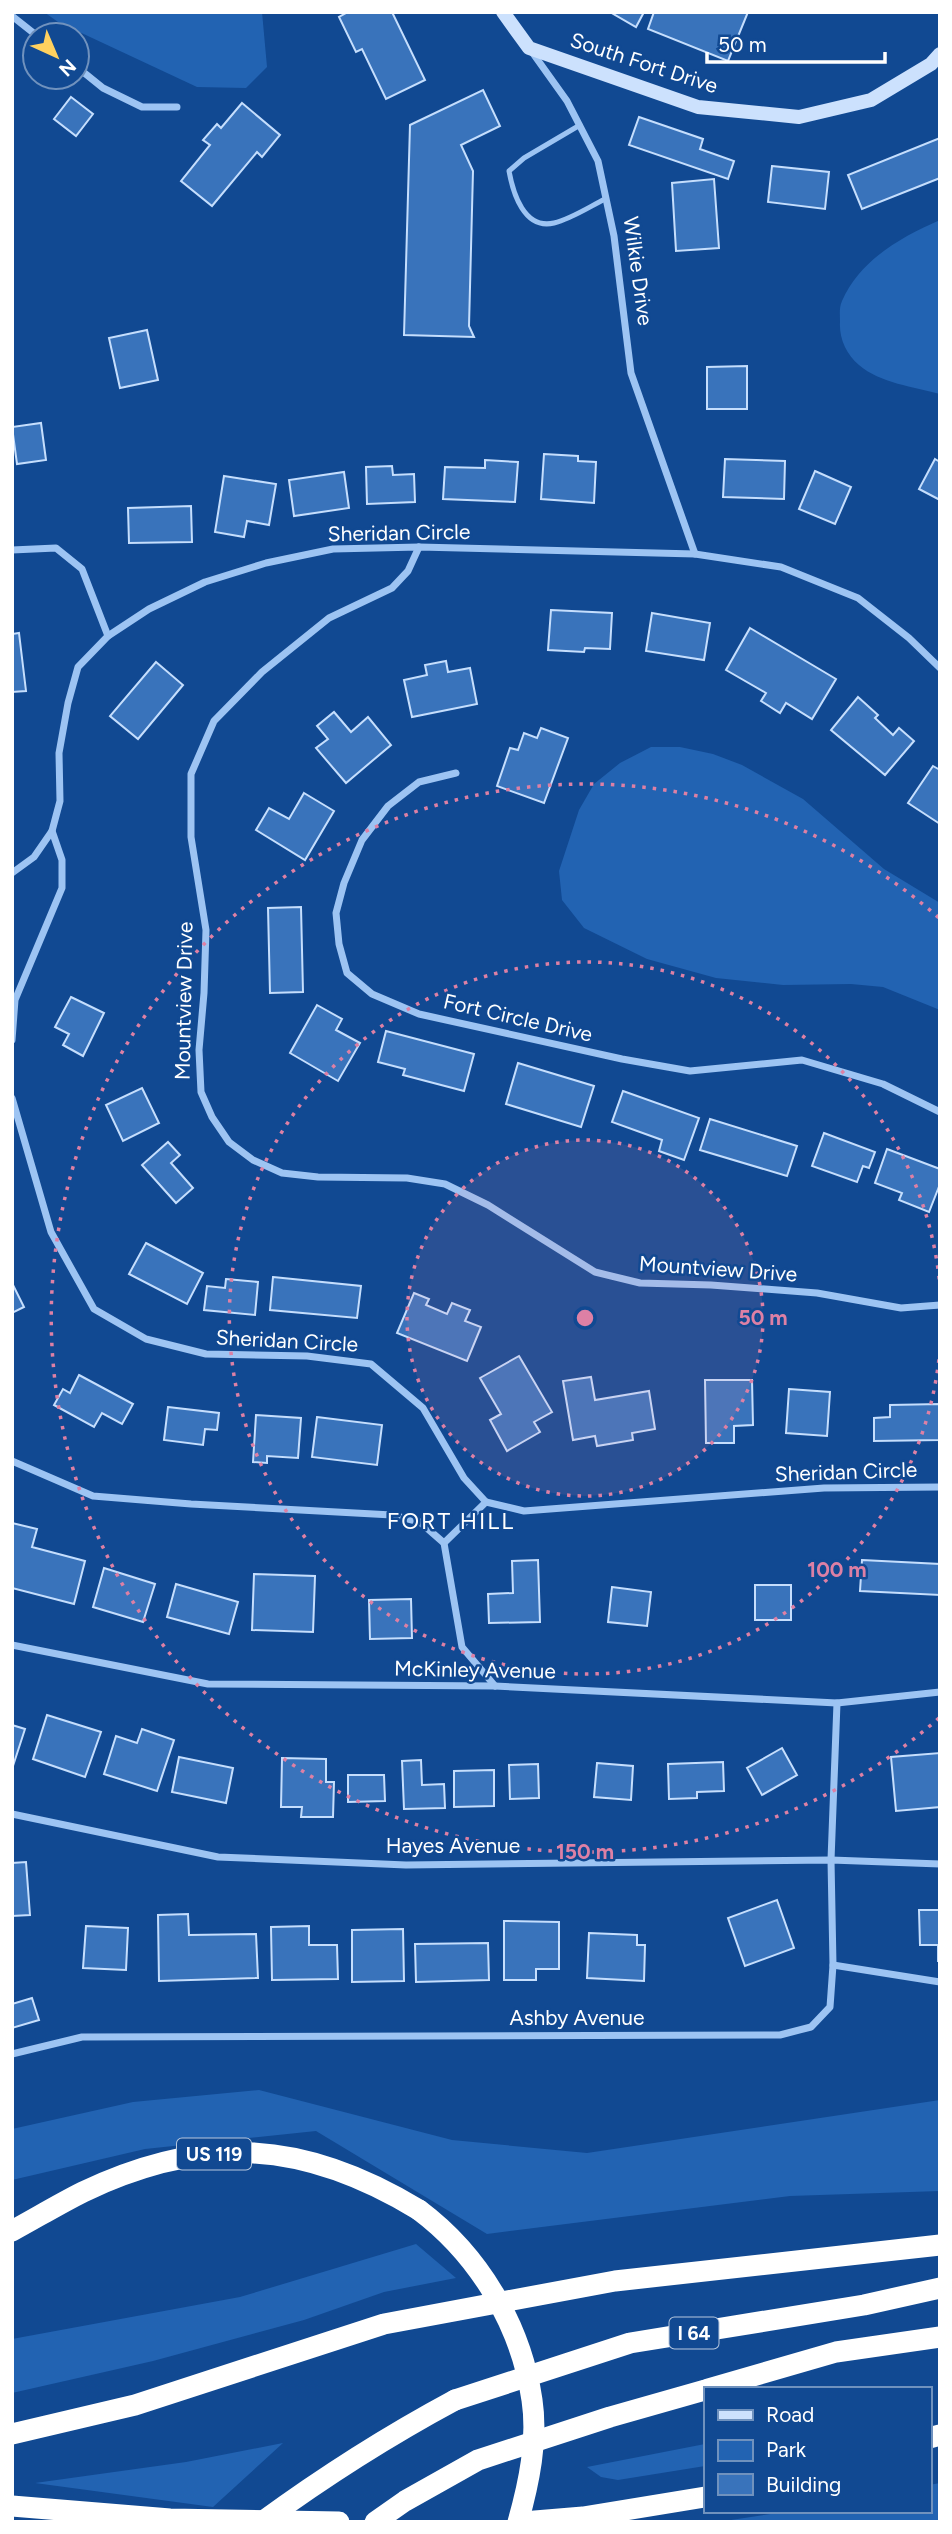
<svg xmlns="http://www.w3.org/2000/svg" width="952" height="2534" font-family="Figtree,sans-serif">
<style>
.green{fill:#2263b2}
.building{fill:#3973bb;stroke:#c5defd;stroke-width:2}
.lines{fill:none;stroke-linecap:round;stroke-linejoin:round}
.lane{stroke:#9dc4f3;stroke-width:5}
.street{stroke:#9dc4f3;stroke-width:7}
.secondary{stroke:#cce1fd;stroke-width:14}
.highway{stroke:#fff;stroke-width:21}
.highway-bridge{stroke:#fff;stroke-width:21}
.ring{fill:none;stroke:#dd80a5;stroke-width:3.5;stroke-dasharray:3.5 7}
.labels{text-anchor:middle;stroke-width:5;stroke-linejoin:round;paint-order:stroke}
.shield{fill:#114992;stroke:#b8c8de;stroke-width:2}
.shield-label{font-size:19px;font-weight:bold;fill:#fff}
.street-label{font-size:21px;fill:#fff;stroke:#114992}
.neighbourhood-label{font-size:23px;letter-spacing:2px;fill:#fff;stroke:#114992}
.centre{fill:#dd80a5;stroke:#114992;stroke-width:3.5}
.ring-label{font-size:21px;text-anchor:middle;font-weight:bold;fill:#dd80a5;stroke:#114992;stroke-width:5;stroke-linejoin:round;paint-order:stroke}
</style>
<rect width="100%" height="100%" fill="#114992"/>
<g class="green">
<polygon points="44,12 262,12 267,67 246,88 197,87 58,22"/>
<path d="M940,220V394C914,387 880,383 859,365C846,354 839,338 840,322C840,316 839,307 842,301C860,260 901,237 940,220Z"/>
<polygon points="651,747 680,747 713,754 742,765 803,799 884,869 940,903 940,1010 883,987 851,984 783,985 716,978 647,959 584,928 562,900 559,871 579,810 594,784 620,763"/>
<polygon points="259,2090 452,2140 587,2153 940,2100 940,2191 790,2196 487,2234 316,2131 145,2149 12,2180 12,2129 133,2102"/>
<polygon points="416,2244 456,2278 384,2292 304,2320 153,2361 12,2393 12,2339 240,2297"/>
<polygon points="283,2443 213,2507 35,2483 186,2462"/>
<polygon points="705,2444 705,2466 618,2480 601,2477 587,2467"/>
<polygon points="940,2483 940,2520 932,2522 718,2522 791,2511 929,2511 929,2485"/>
</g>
<g class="building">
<polygon points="348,12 392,12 425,80 386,99 362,49 356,52 339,17"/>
<polygon points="610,12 644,12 636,27"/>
<polygon points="654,12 719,13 748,12 728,61 648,29"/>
<polygon points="483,90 500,126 461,145 473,171 469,326 474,337 404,335 410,125"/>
<polygon points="71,97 93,114 76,136 54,119"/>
<polygon points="242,103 280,135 262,157 257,152 212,206 181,181 210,145 203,140 217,124 221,128"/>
<polygon points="639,117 703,139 700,149 734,161 728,179 629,145"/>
<polygon points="940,138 940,178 862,209 848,175"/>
<polygon points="772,166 829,172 825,209 768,202"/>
<polygon points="714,179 719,248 676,251 672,183"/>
<polygon points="147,330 158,380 120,388 109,338"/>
<polygon points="747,366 747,409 707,409 707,367"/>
<polygon points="41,423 46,460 17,464 12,427"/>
<polygon points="544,454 578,456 578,461 596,462 594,503 541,499"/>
<polygon points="725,459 785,461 784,499 723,497"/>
<polygon points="935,459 940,462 940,500 919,489"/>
<polygon points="485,460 518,462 515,502 443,499 445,467 485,468"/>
<polygon points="392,466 393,475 414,474 415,502 367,504 366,467"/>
<polygon points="815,471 851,487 835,524 799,509"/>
<polygon points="344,472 349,508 294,516 289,480"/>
<polygon points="224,476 276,484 269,525 247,521 244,537 215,532"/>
<polygon points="191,506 192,542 129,543 128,508"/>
<polygon points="551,610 612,613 610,649 585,648 584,652 548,650"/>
<polygon points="652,613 710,623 704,660 646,651"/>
<polygon points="750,628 836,679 812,719 786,703 780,713 761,701 766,693 726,670"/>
<polygon points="19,633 26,691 12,692 12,634"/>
<polygon points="446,661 448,672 470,668 477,704 412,717 404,680 427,675 425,665"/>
<polygon points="156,662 183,685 138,739 110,716"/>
<polygon points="858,697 878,715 875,718 893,735 899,728 914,741 885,775 831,730"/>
<polygon points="334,712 351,732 368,717 391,745 346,783 316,748 328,739 317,726"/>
<polygon points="541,728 568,738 544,803 497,786 510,748 518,750 524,733 537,738"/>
<polygon points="933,766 940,770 940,824 908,803"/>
<polygon points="304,793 334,811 305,860 256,830 269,808 289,819"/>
<polygon points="301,907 303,992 270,993 268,908"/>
<polygon points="71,997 104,1013 83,1056 63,1045 69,1034 55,1027"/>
<polygon points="317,1005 342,1019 336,1030 360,1043 338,1081 290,1053"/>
<polygon points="386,1031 474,1054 464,1091 403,1075 405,1069 378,1062"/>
<polygon points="518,1063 594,1086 581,1127 506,1104"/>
<polygon points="142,1088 159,1123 123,1141 106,1105"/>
<polygon points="623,1091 699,1118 684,1160 659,1151 662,1140 612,1122"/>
<polygon points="710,1119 797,1146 787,1176 700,1150"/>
<polygon points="824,1133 875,1152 869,1168 863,1166 857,1182 812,1166"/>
<polygon points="168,1142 180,1155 171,1163 193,1188 176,1203 142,1165"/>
<polygon points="887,1149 940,1169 940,1184 929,1212 899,1200 902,1193 875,1183"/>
<polygon points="146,1243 203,1273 187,1304 129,1274"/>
<polygon points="273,1277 361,1286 357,1318 270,1310"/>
<polygon points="226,1279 258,1282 255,1315 204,1310 207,1286 225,1288"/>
<polygon points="12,1283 24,1307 12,1313"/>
<polygon points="414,1293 429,1299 426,1305 447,1314 452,1303 470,1310 465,1321 481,1327 467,1361 397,1333"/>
<polygon points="519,1356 552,1412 534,1422 540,1432 507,1451 490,1420 501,1414 480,1378"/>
<polygon points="79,1375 133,1404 122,1424 102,1413 94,1427 54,1405 63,1389 70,1393"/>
<polygon points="591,1377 595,1400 649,1391 655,1429 632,1433 633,1440 597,1446 595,1436 573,1440 563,1381"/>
<polygon points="705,1380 752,1380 753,1425 734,1426 734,1443 706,1443"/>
<polygon points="789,1389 830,1392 827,1436 786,1433"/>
<polygon points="940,1404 940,1440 874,1441 874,1418 890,1417 890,1405"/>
<polygon points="168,1407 219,1413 217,1430 205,1429 203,1445 164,1440"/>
<polygon points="256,1415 301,1418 298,1458 267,1456 267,1463 253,1462"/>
<polygon points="317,1417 382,1425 377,1465 312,1457"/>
<polygon points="12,1523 37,1529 32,1547 85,1561 74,1604 12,1588"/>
<polygon points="538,1560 540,1622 489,1623 488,1594 513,1593 512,1561"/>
<polygon points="862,1560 940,1564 940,1595 860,1591"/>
<polygon points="104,1568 155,1584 143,1622 93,1607"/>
<polygon points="254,1574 315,1576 313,1632 252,1630"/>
<polygon points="176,1584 238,1602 229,1634 167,1617"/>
<rect x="755" y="1585" width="36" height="35"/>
<polygon points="612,1587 651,1592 647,1626 608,1622"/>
<polygon points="411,1599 412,1638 370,1639 369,1600"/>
<polygon points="47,1715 101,1732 85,1777 33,1759"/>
<polygon points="12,1725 25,1729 13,1766 12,1765"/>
<polygon points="142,1729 174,1740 157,1791 104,1774 116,1736 137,1743"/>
<polygon points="782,1748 797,1775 762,1795 747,1768"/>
<polygon points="940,1753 940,1807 896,1811 891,1757"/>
<polygon points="179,1757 233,1768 226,1803 172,1792"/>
<polygon points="282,1758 326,1759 326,1782 334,1782 333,1817 301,1817 302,1807 281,1807"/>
<polygon points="421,1760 422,1785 444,1784 445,1808 404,1809 402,1761"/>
<polygon points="723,1762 724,1791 697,1792 697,1798 669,1799 668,1764"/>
<polygon points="597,1763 633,1766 631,1800 594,1797"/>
<polygon points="538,1764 539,1798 510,1799 509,1765"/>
<polygon points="494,1770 494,1806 454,1807 454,1771"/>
<polygon points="348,1775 384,1775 385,1801 348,1802"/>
<polygon points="26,1862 30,1915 12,1916 12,1863"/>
<polygon points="777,1900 794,1948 745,1966 728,1918"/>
<polygon points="919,1910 940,1910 940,1961 938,1961 938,1945 920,1945"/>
<polygon points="188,1914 189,1935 256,1934 258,1978 159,1981 158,1915"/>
<polygon points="504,1921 559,1922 559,1969 536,1969 536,1980 504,1980"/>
<polygon points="86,1926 128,1928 126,1970 83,1968"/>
<polygon points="309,1926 309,1945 337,1945 338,1979 272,1980 271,1927"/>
<polygon points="403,1929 404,1981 352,1982 352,1930"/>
<polygon points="589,1933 637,1935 637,1945 645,1945 644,1981 587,1978"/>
<polygon points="488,1943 489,1980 416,1982 415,1944"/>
<polygon points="32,1998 39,2020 12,2028 12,2004"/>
</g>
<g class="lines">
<path class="lane" d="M580,125L524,158L509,171C513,193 524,230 554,223C571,219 589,207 605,199"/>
<g class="street">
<polyline points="12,16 36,35"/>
<polyline points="532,52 567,101 598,161 614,236 631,373 695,554"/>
<polyline points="77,67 103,88 142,107 177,107"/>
<polyline points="419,547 408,571 392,588 329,618 262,672 214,721 191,774 191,837 206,930 204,993 199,1050 201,1092 212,1117 229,1142 253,1160 282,1173 318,1177 407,1178 445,1184 488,1205 595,1272 640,1283 711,1285 817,1293 901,1308 940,1305"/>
<polyline points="12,550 56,548 82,569 108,636"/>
<polyline points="456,773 419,782 388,806 362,840 344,883 336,913 339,944 347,973 372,994 419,1014 622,1059 690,1071 802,1060 883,1084 940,1112"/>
<polyline points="12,873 34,857 52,831"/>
<polyline points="12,1040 15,1000 62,888 62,860 52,831 60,801 59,753 68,703 78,667 108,636 149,609 205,582 266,563 333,549 419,547 695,554 781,567 858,598 909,638 940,668"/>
<polyline points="12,1098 51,1232 94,1309 146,1339 206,1354 307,1356 371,1364 423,1408 464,1478 486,1502 524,1511 824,1488 940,1487"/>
<polyline points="12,1461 93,1496 191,1504 392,1515 420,1522 444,1543 462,1647 495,1686"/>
<polyline points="444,1543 486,1502"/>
<polyline points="12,1645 208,1684 495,1686 837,1703 940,1692"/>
<polyline points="12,1814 218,1857 406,1865 831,1860 940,1864"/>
<polyline points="833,1965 940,1982"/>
<polyline points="12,2054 82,2037 780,2035 811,2027 830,2007 833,1965 831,1860 837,1703"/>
</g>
<polyline class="secondary" points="503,12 529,48 698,107 799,117 871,100 931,64 940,54"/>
<g class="highway">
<path d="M12,2231C36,2218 59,2204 83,2192C205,2134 304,2140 419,2210"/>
<polyline points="708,2389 836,2352 940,2337"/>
<polyline points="455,2400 630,2343 864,2305 940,2288"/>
<polyline points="12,2434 135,2405 384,2324 615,2281 940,2245"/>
<polyline points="929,2438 940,2435"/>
<polyline points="12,2506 170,2519 339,2522"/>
<polyline points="375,2522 405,2501 478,2460 610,2417 705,2390"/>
<polyline points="523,2522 583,2517 705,2497"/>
</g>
<g class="highway-bridge">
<path d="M419,2210C479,2255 521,2325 532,2400C538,2440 529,2483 518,2522"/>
<path d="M262,2522C325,2476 386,2437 455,2400"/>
</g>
</g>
<circle cx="585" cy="1318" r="178" fill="#dd80a5" fill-opacity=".12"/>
<g class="ring">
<circle cx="585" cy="1318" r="178"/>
<path d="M940 1349A356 356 0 1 1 940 1287"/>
<path d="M939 1718A534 534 0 1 1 939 918"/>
</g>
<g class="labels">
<g class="shield">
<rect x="177" y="2138.5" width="74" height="31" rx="5"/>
<rect x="669.5" y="2317.5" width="49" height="31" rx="5"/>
</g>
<g class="shield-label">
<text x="214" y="2161">US 119</text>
<text x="694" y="2340">I 64</text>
</g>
<g class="street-label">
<text transform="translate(644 63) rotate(18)" y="7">South Fort Drive</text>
<text transform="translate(638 271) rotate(82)" y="7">Wilkie Drive</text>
<text transform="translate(399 533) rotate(-1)" y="7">Sheridan Circle</text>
<text transform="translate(184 1001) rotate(-89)" y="7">Mountview Drive</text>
<text transform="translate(518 1018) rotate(13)" y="7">Fort Circle Drive</text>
<text transform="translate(718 1269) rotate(4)" y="7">Mountview Drive</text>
<text transform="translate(287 1341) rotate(3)" y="7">Sheridan Circle</text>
<text transform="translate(846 1472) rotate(-2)" y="7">Sheridan Circle</text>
<text transform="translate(475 1670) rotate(1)" y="7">McKinley Avenue</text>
<text x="453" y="1853">Hayes Avenue</text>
<text x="577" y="2025">Ashby Avenue</text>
</g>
<g class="neighbourhood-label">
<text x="451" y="1529">FORT HILL</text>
</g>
</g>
<circle cx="585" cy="1318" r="10" class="centre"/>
<g class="ring-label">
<text x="763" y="1325">50 m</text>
<text x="837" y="1577">100 m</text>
<text x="585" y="1859">150 m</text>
</g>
<rect width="952" height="2534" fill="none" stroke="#ffffff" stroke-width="28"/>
<rect x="704" y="2387" width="228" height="126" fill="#114992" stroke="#7092be" stroke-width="2"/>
<rect x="718" y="2410" width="35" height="10" fill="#cce1fd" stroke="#7092be" stroke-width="2"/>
<text x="766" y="2422" font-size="21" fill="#ffffff">Road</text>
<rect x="718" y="2440" width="35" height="21" fill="#2263b2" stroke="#7092be" stroke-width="2"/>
<text x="766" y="2457" font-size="21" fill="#ffffff">Park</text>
<rect x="718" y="2474" width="35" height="21" fill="#3973bb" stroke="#7092be" stroke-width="2"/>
<text x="766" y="2492" font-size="21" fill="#ffffff">Building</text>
<g transform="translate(56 56) rotate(136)"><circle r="33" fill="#114992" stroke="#7092be" stroke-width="2"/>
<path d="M0-5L12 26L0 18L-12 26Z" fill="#ffd15f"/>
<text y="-10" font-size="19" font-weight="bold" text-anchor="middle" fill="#ffffff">N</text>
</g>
<path d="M707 52v10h178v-10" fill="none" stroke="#ffffff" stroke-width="3.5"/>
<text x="718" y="52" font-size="21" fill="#ffffff" stroke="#114992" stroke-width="5" paint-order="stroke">50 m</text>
</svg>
